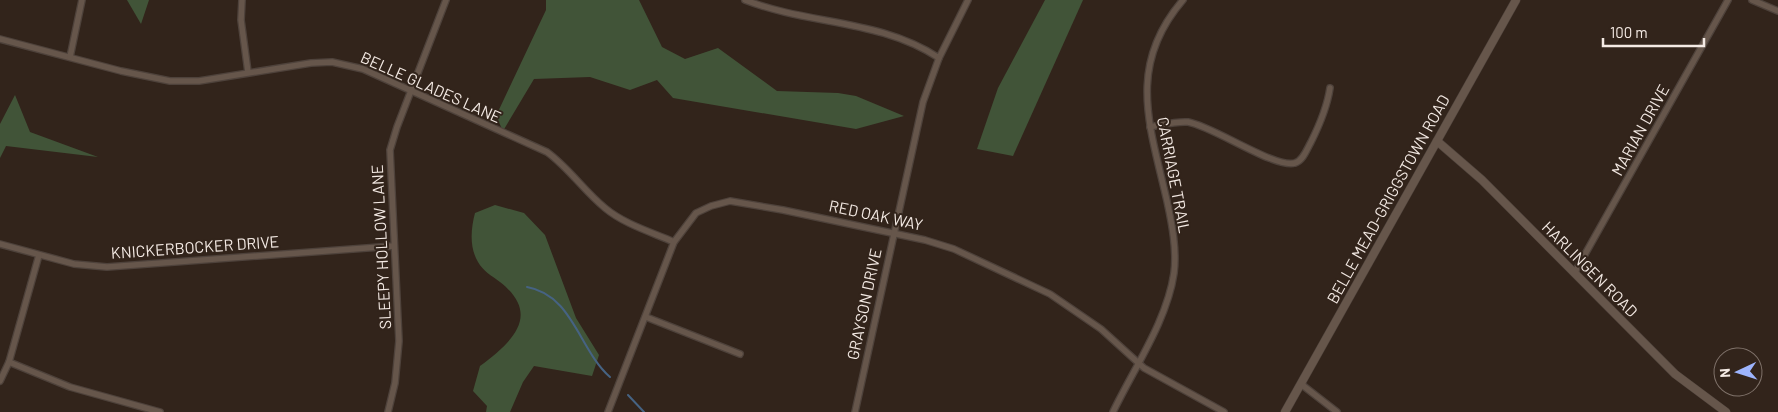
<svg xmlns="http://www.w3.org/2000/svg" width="1778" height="412" font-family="Barlow,sans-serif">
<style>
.green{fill:#415438}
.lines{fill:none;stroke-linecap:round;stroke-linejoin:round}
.stream{stroke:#466383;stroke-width:2}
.minor-casing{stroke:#4e423b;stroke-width:8}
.tertiary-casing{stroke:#4e423b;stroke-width:9}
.minor{stroke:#66564b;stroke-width:5.5}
.tertiary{stroke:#66564b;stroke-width:8}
.labels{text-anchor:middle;stroke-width:4;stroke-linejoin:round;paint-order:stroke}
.street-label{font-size:16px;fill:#f4eae4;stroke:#32241b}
</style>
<rect width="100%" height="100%" fill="#32241b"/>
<g class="green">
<polygon points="127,0 149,0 141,24"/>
<polygon points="546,0 639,0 662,47 685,59 718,48 777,91 838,93 856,96 904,116 856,129 673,98 657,80 630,90 590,77 534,79 503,131 496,116 546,10"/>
<polygon points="1045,0 1083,0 1013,156 977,149 998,88"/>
<polygon points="15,95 30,132 98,157 6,146 0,158 0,124"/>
<path d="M495,205L524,213L545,235L576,318L599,355L592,376L534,366L523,382L510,412H486L487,406L473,391L480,366C512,342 542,315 500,282C492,276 483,271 478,262C469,247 471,228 475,213Z"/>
</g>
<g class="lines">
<g class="stream">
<path d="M527,287C573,295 579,350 610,377"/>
<polyline points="628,395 644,412"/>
</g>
<g class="minor-casing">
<g id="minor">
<polyline points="242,0 241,20 248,72"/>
<path d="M745,0C809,25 880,19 939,58L968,0"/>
<polyline points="1752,0 1778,11"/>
<path d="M0,39L121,71L170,81H199L311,63L332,62L363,69L547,152C569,168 584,191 605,208C624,224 651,232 674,242"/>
<polyline points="70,57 82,0"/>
<path d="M1150,127C1162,125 1176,121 1188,122C1213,126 1275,169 1295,163C1303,161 1307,149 1311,142C1320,124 1327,108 1330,88"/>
<polyline points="0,244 74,264 107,267 394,246"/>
<polyline points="1575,272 1728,0"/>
<polyline points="646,317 740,354"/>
<polyline points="9,362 70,387 160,412"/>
<polyline points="0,381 9,362 39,255"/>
<polyline points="1301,384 1337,412"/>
<polyline points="388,412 395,383 399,341 390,150 397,127 446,0"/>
<polyline points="608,412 674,242 696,213 711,206 730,201 783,210 925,240 954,249 1050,294 1101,329 1144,368 1224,412"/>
<polyline points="855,412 923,102 939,58"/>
<path d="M1113,412C1134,368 1167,321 1174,273C1177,250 1172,224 1167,201C1150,126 1126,66 1183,0"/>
</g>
</g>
<g class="tertiary-casing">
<g id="tertiary">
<polyline points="1437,141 1482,180 1675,374 1726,412"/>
<polyline points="1285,412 1516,0"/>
</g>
</g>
<use href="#minor" class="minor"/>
<use href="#tertiary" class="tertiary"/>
</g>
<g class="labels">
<g class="street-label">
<text transform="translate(431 87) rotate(24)" y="6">BELLE GLADES LANE</text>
<text transform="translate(1640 130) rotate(-61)" y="6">MARIAN DRIVE</text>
<text transform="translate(1174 175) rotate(79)" y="6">CARRIAGE TRAIL</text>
<text transform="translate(1388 199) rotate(-61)" y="6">BELLE MEAD-GRIGGSTOWN ROAD</text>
<text transform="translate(876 215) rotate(12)" y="6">RED OAK WAY</text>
<text transform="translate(195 247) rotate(-4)" y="6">KNICKERBOCKER DRIVE</text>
<text transform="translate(381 247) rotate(-93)" y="6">SLEEPY HOLLOW LANE</text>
<text transform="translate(1590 269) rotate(45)" y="6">HARLINGEN ROAD</text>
<text transform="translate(864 304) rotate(-78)" y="6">GRAYSON DRIVE</text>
</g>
</g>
<g transform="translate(1738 372) rotate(266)"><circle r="24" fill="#32241b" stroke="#80736b"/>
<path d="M0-4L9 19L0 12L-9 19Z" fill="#9db4fd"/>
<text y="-8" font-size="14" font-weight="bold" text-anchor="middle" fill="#f4eae4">N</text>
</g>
<path d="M1603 38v8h101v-8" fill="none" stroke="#f4eae4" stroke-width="2.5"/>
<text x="1610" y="38" font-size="15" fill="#f4eae4" stroke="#32241b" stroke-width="4" paint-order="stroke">100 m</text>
</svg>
